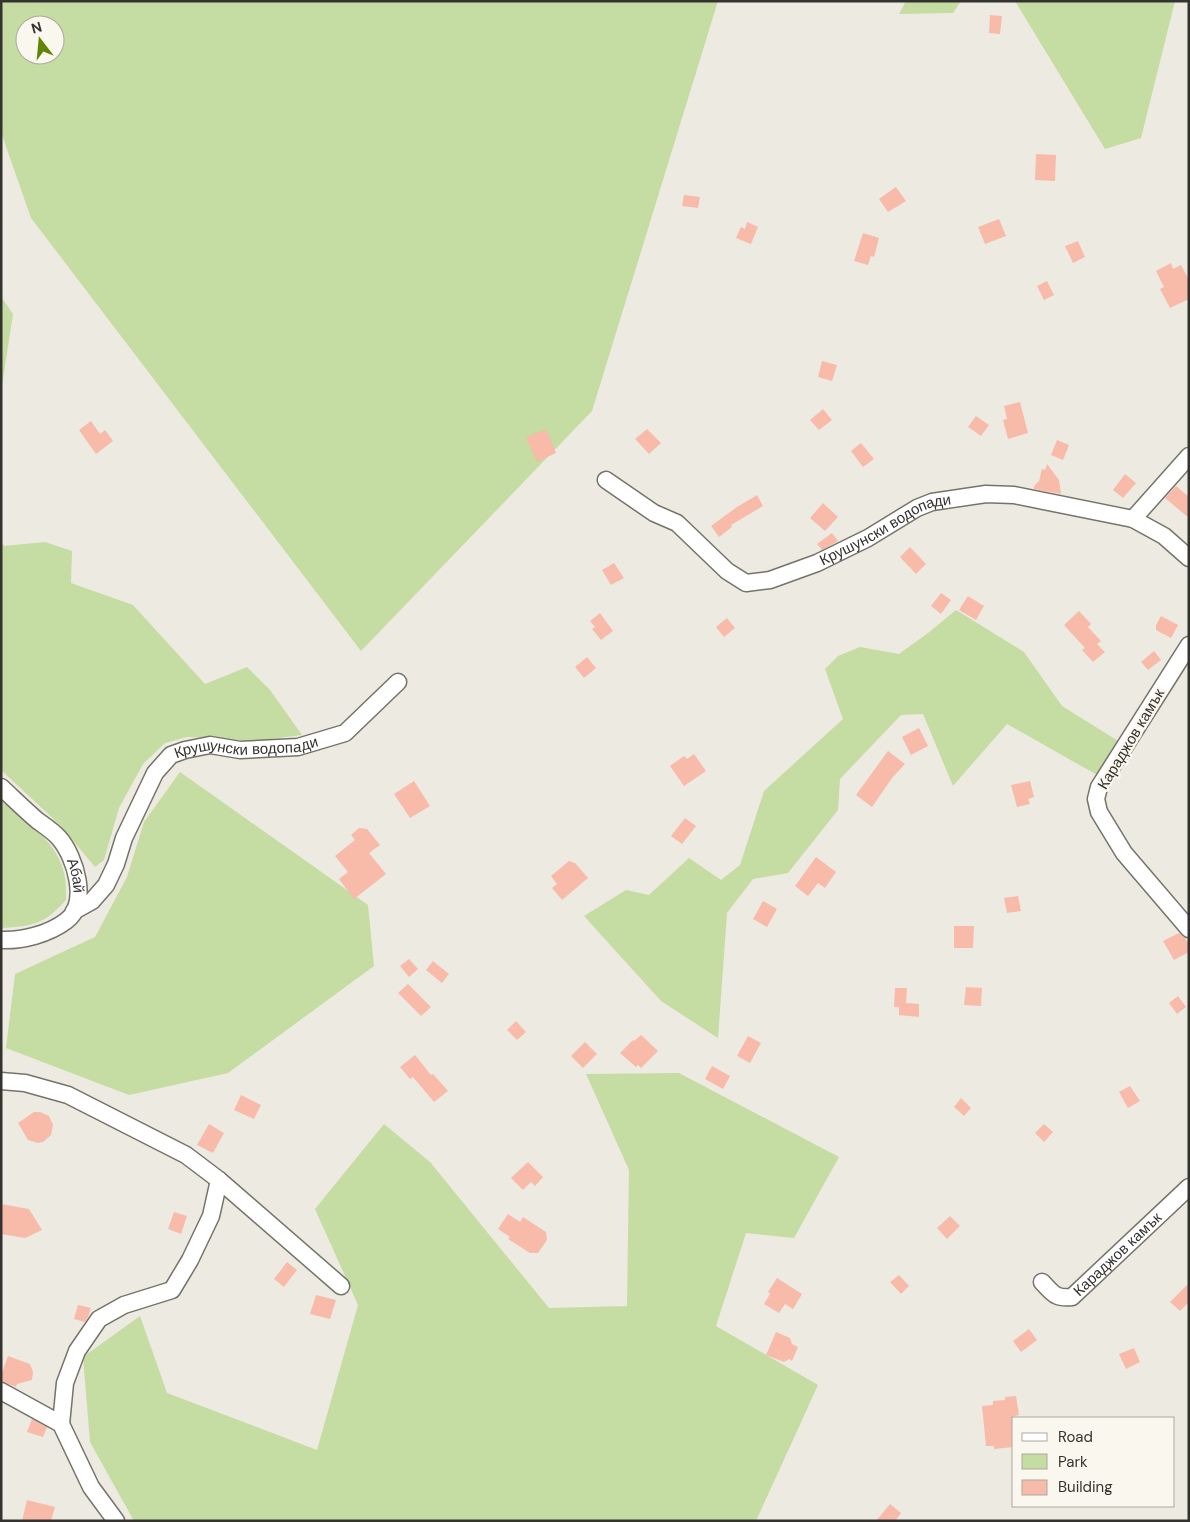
<svg xmlns="http://www.w3.org/2000/svg" width="1190" height="1522" font-family="'DM Sans',sans-serif">
<style>
.green{fill:#c5dca2;fill-rule:evenodd}
.building{fill:#f8bbaa}
.lines{fill:none;stroke-linecap:round;stroke-linejoin:round}
.minor-casing{stroke:#75736a;stroke-width:19}
.minor{stroke:#fff;stroke-width:16}
.labels{text-anchor:middle;stroke-width:5;stroke-linejoin:round;paint-order:stroke}
.street-label{font-size:15px;fill:#343330;stroke:#faf7ee}
</style>
<rect width="100%" height="100%" fill="#edeae1"/>
<g class="green">
<path d="M1,1H718L592,411L361,651L31,218L1,132ZM25,25H55V55H25Z"/>
<polygon points="906,1 961,1 953,13 899,14"/>
<polygon points="1015,1 1175,1 1141,138 1105,149"/>
<polygon points="1,297 13,314 1,392"/>
<polygon points="1,541 4,546 45,542 72,551 71,583 133,605 205,684 247,667 270,690 302,735 254,741 187,737 165,743 143,764 119,808 104,860 95,867 60,825 1,770"/>
<polygon points="956,610 1024,652 1062,706 1131,749 1106,780 1007,724 953,786 923,714 901,715 840,779 838,810 788,873 753,879 727,913 718,1038 661,1001 584,916 626,890 649,895 689,858 721,880 740,865 764,791 843,719 825,669 838,656 860,647 899,654 928,633"/>
<polygon points="180,772 368,905 374,966 228,1073 129,1095 6,1048 15,974 95,937 127,877 144,822"/>
<path d="M1,798C22,816 56,842 63,869C66,879 66,889 66,900C43,925 34,926 1,928Z"/>
<polygon points="679,1073 839,1157 794,1238 746,1233 716,1326 818,1385 756,1521 134,1521 90,1442 83,1357 140,1316 167,1393 317,1450 358,1305 315,1209 384,1124 430,1162 549,1308 627,1306 629,1170 586,1074"/>
</g>
<g class="building">
<polygon points="990,15 1002,16 1000,34 989,33"/>
<polygon points="1036,154 1056,155 1055,181 1035,180"/>
<polygon points="896,187 906,201 888,212 879,199"/>
<polygon points="684,195 700,197 698,208 682,206"/>
<polygon points="999,219 1006,236 985,244 978,227"/>
<polygon points="747,222 758,227 751,244 736,238 741,227 745,229"/>
<polygon points="863,233 879,238 874,257 871,256 868,265 854,261"/>
<polygon points="1078,241 1085,257 1073,263 1065,246"/>
<polygon points="1171,263 1173,269 1181,265 1189,280 1189,299 1170,308 1160,289 1164,287 1156,271"/>
<polygon points="1047,281 1054,295 1044,300 1037,286"/>
<polygon points="822,361 837,365 832,381 818,377"/>
<polygon points="1020,402 1028,433 1008,439 1003,420 1007,419 1004,406"/>
<polygon points="823,409 832,420 819,430 810,420"/>
<polygon points="976,416 989,425 981,436 968,427"/>
<polygon points="91,421 100,434 105,430 113,441 96,454 79,430"/>
<polygon points="546,429 556,453 537,462 526,437"/>
<polygon points="647,429 661,443 649,454 635,439"/>
<polygon points="1057,440 1069,445 1063,460 1051,455"/>
<polygon points="861,443 874,459 863,467 851,451"/>
<polygon points="1047,464 1059,480 1061,494 1034,489 1034,486 1039,481 1042,469 1045,470"/>
<polygon points="1125,474 1136,483 1123,498 1113,490"/>
<polygon points="1176,486 1189,497 1189,518 1165,498"/>
<polygon points="757,495 763,506 731,525 732,527 719,537 711,526 737,507"/>
<polygon points="823,503 838,517 825,531 810,518"/>
<polygon points="832,533 838,541 822,550 817,544"/>
<polygon points="910,547 926,564 916,574 900,557"/>
<polygon points="614,563 624,578 611,585 602,570"/>
<polygon points="941,593 951,600 941,614 931,606"/>
<polygon points="968,596 984,606 976,620 959,610"/>
<polygon points="1079,611 1091,624 1088,627 1101,641 1097,644 1105,652 1093,662 1082,650 1085,648 1064,625"/>
<polygon points="600,613 613,631 601,640 592,629 595,627 590,621"/>
<polygon points="1161,616 1178,625 1171,638 1156,630 1156,625"/>
<polygon points="727,618 735,628 724,637 716,627"/>
<polygon points="1154,651 1161,660 1148,670 1141,662"/>
<polygon points="587,657 596,668 584,678 575,667"/>
<polygon points="919,728 928,746 911,755 902,737"/>
<polygon points="888,751 905,764 892,778 872,807 856,795"/>
<polygon points="694,754 706,771 684,786 670,766 684,756 687,759"/>
<polygon points="414,781 430,806 410,818 394,794"/>
<polygon points="1030,781 1034,797 1028,799 1030,804 1017,807 1011,785"/>
<polygon points="685,818 696,826 682,844 671,836"/>
<polygon points="359,828 367,829 380,845 369,853 386,874 354,899 339,879 348,872 335,856 355,840 351,835"/>
<polygon points="816,857 836,872 825,888 818,883 808,896 795,886"/>
<polygon points="569,861 575,863 588,878 562,900 552,888 557,884 551,876"/>
<polygon points="1018,896 1021,911 1007,913 1004,898"/>
<polygon points="763,901 777,909 767,927 753,919"/>
<polygon points="954,926 974,926 973,948 954,948"/>
<polygon points="1179,933 1185,938 1189,945 1189,952 1174,960 1163,941"/>
<polygon points="409,959 418,969 409,977 400,966"/>
<polygon points="433,961 449,974 442,983 426,970"/>
<polygon points="408,984 431,1007 421,1016 398,993"/>
<polygon points="966,987 982,988 981,1006 964,1005"/>
<polygon points="895,988 907,988 906,1003 919,1004 919,1017 899,1015 899,1007 894,1007"/>
<polygon points="1178,996 1186,1007 1177,1014 1169,1003"/>
<polygon points="516,1021 526,1032 517,1040 507,1030"/>
<polygon points="641,1035 658,1051 641,1068 638,1065 636,1067 620,1053 633,1040 634,1041"/>
<polygon points="748,1036 761,1043 750,1063 737,1056"/>
<polygon points="585,1042 597,1054 583,1068 571,1056"/>
<polygon points="415,1055 431,1075 433,1074 448,1091 434,1102 413,1077 410,1079 400,1067"/>
<polygon points="712,1066 730,1076 723,1089 705,1079"/>
<polygon points="1130,1086 1140,1101 1128,1108 1119,1092"/>
<polygon points="241,1095 261,1105 254,1119 234,1110"/>
<polygon points="961,1098 971,1108 964,1116 954,1107"/>
<polygon points="34,1112 40,1112 49,1116 53,1125 51,1135 43,1142 38,1143 28,1140 18,1123"/>
<polygon points="209,1124 224,1133 213,1153 197,1145"/>
<polygon points="1044,1124 1053,1132 1044,1142 1035,1133"/>
<polygon points="528,1162 543,1177 535,1186 531,1182 523,1190 511,1178"/>
<polygon points="1,1204 29,1209 42,1230 25,1238 1,1234"/>
<polygon points="174,1212 187,1216 181,1234 168,1229"/>
<polygon points="508,1214 520,1222 523,1217 546,1232 547,1240 538,1253 530,1253 508,1239 510,1237 498,1229"/>
<polygon points="950,1216 960,1226 947,1239 937,1228"/>
<polygon points="287,1262 297,1270 284,1287 274,1279"/>
<polygon points="899,1275 909,1286 901,1294 890,1282"/>
<polygon points="777,1278 802,1294 793,1309 785,1304 779,1313 764,1304 770,1294 768,1292"/>
<polygon points="1189,1283 1189,1302 1180,1311 1170,1302"/>
<polygon points="316,1295 336,1300 330,1319 310,1314"/>
<polygon points="78,1305 91,1308 88,1317 85,1322 74,1319"/>
<polygon points="1029,1329 1037,1340 1021,1352 1013,1341"/>
<polygon points="776,1332 790,1338 792,1344 798,1347 792,1361 789,1359 784,1362 766,1355"/>
<polygon points="1134,1348 1140,1362 1126,1369 1119,1354"/>
<polygon points="8,1356 30,1364 33,1372 32,1380 17,1384 16,1387 1,1381 1,1376"/>
<polygon points="1016,1396 1019,1415 1014,1416 1014,1447 994,1449 994,1446 986,1446 982,1406 993,1405 993,1401 1005,1400 1005,1397"/>
<polygon points="32,1419 47,1427 43,1437 27,1432"/>
<polygon points="27,1500 55,1507 51,1521 22,1521"/>
<polygon points="890,1504 901,1513 895,1521 876,1521"/>
</g>
<g class="lines">
<g class="minor-casing">
<g id="minor">
<path id="s1" d="M606,480L654,513L677,523L727,571L746,583L770,580L817,563L868,538L917,508L932,502L986,494L1014,495L1133,519L1164,536L1189,558"/>
<polyline points="1133,519 1189,456"/>
<polyline points="1189,645 1099,787 1096,799 1099,812 1124,853 1189,929"/>
<path id="s2" d="M1,787C13,798 25,810 38,821C45,826 53,831 59,838C75,856 90,904 66,921C49,934 22,941 1,940"/>
<path id="s3" d="M74,911L92,901L106,885L116,864L124,838L155,773L171,755L185,750L210,745L240,750L298,747L345,733L398,682"/>
<polyline points="1,1081 25,1083 68,1095 186,1155 219,1180 341,1286"/>
<path id="s4" d="M1042,1282C1053,1293 1055,1299 1072,1297L1189,1187"/>
<polyline points="1,1391 61,1424 91,1487 116,1521"/>
<polyline points="61,1424 65,1383 77,1351 99,1319 124,1305 172,1290 190,1260 211,1216 219,1180"/>
</g>
</g>
<use href="#minor" class="minor"/>
</g>
<g class="labels">
<g class="street-label">
<text dy="5" stroke="none"><textPath href="#s1" startOffset="326">Крушунски водопади</textPath></text>
<text transform="translate(1131 739) rotate(-59)" y="5">Караджов камък</text>
<text dy="5" stroke="none"><textPath href="#s3" startOffset="265">Крушунски водопади</textPath></text>
<text dy="5" stroke="none"><textPath href="#s2" startOffset="119">Абай</textPath></text>
<text dy="5" stroke="none"><textPath href="#s4" startOffset="98">Караджов камък</textPath></text>
</g>
</g>
<rect width="1190" height="1522" fill="none" stroke="#343330" stroke-width="5"/>
<rect x="1012" y="1417" width="162" height="90" fill="#faf7ee" stroke="#aba9a2"/>
<rect x="1022" y="1433" width="25" height="8" fill="#ffffff" stroke="#aba9a2"/>
<text x="1058" y="1442" font-size="15" fill="#343330">Road</text>
<rect x="1022" y="1454" width="25" height="15" fill="#c5dca2" stroke="#aba9a2"/>
<text x="1058" y="1467" font-size="15" fill="#343330">Park</text>
<rect x="1022" y="1480" width="25" height="15" fill="#f8bbaa" stroke="#aba9a2"/>
<text x="1058" y="1492" font-size="15" fill="#343330">Building</text>
<g transform="translate(40 40) rotate(344)"><circle r="24" fill="#faf7ee" stroke="#aba9a2"/>
<path d="M0-4L9 19L0 12L-9 19Z" fill="#608505"/>
<text y="-8" font-size="14" font-weight="bold" text-anchor="middle" fill="#343330">N</text>
</g>
</svg>
